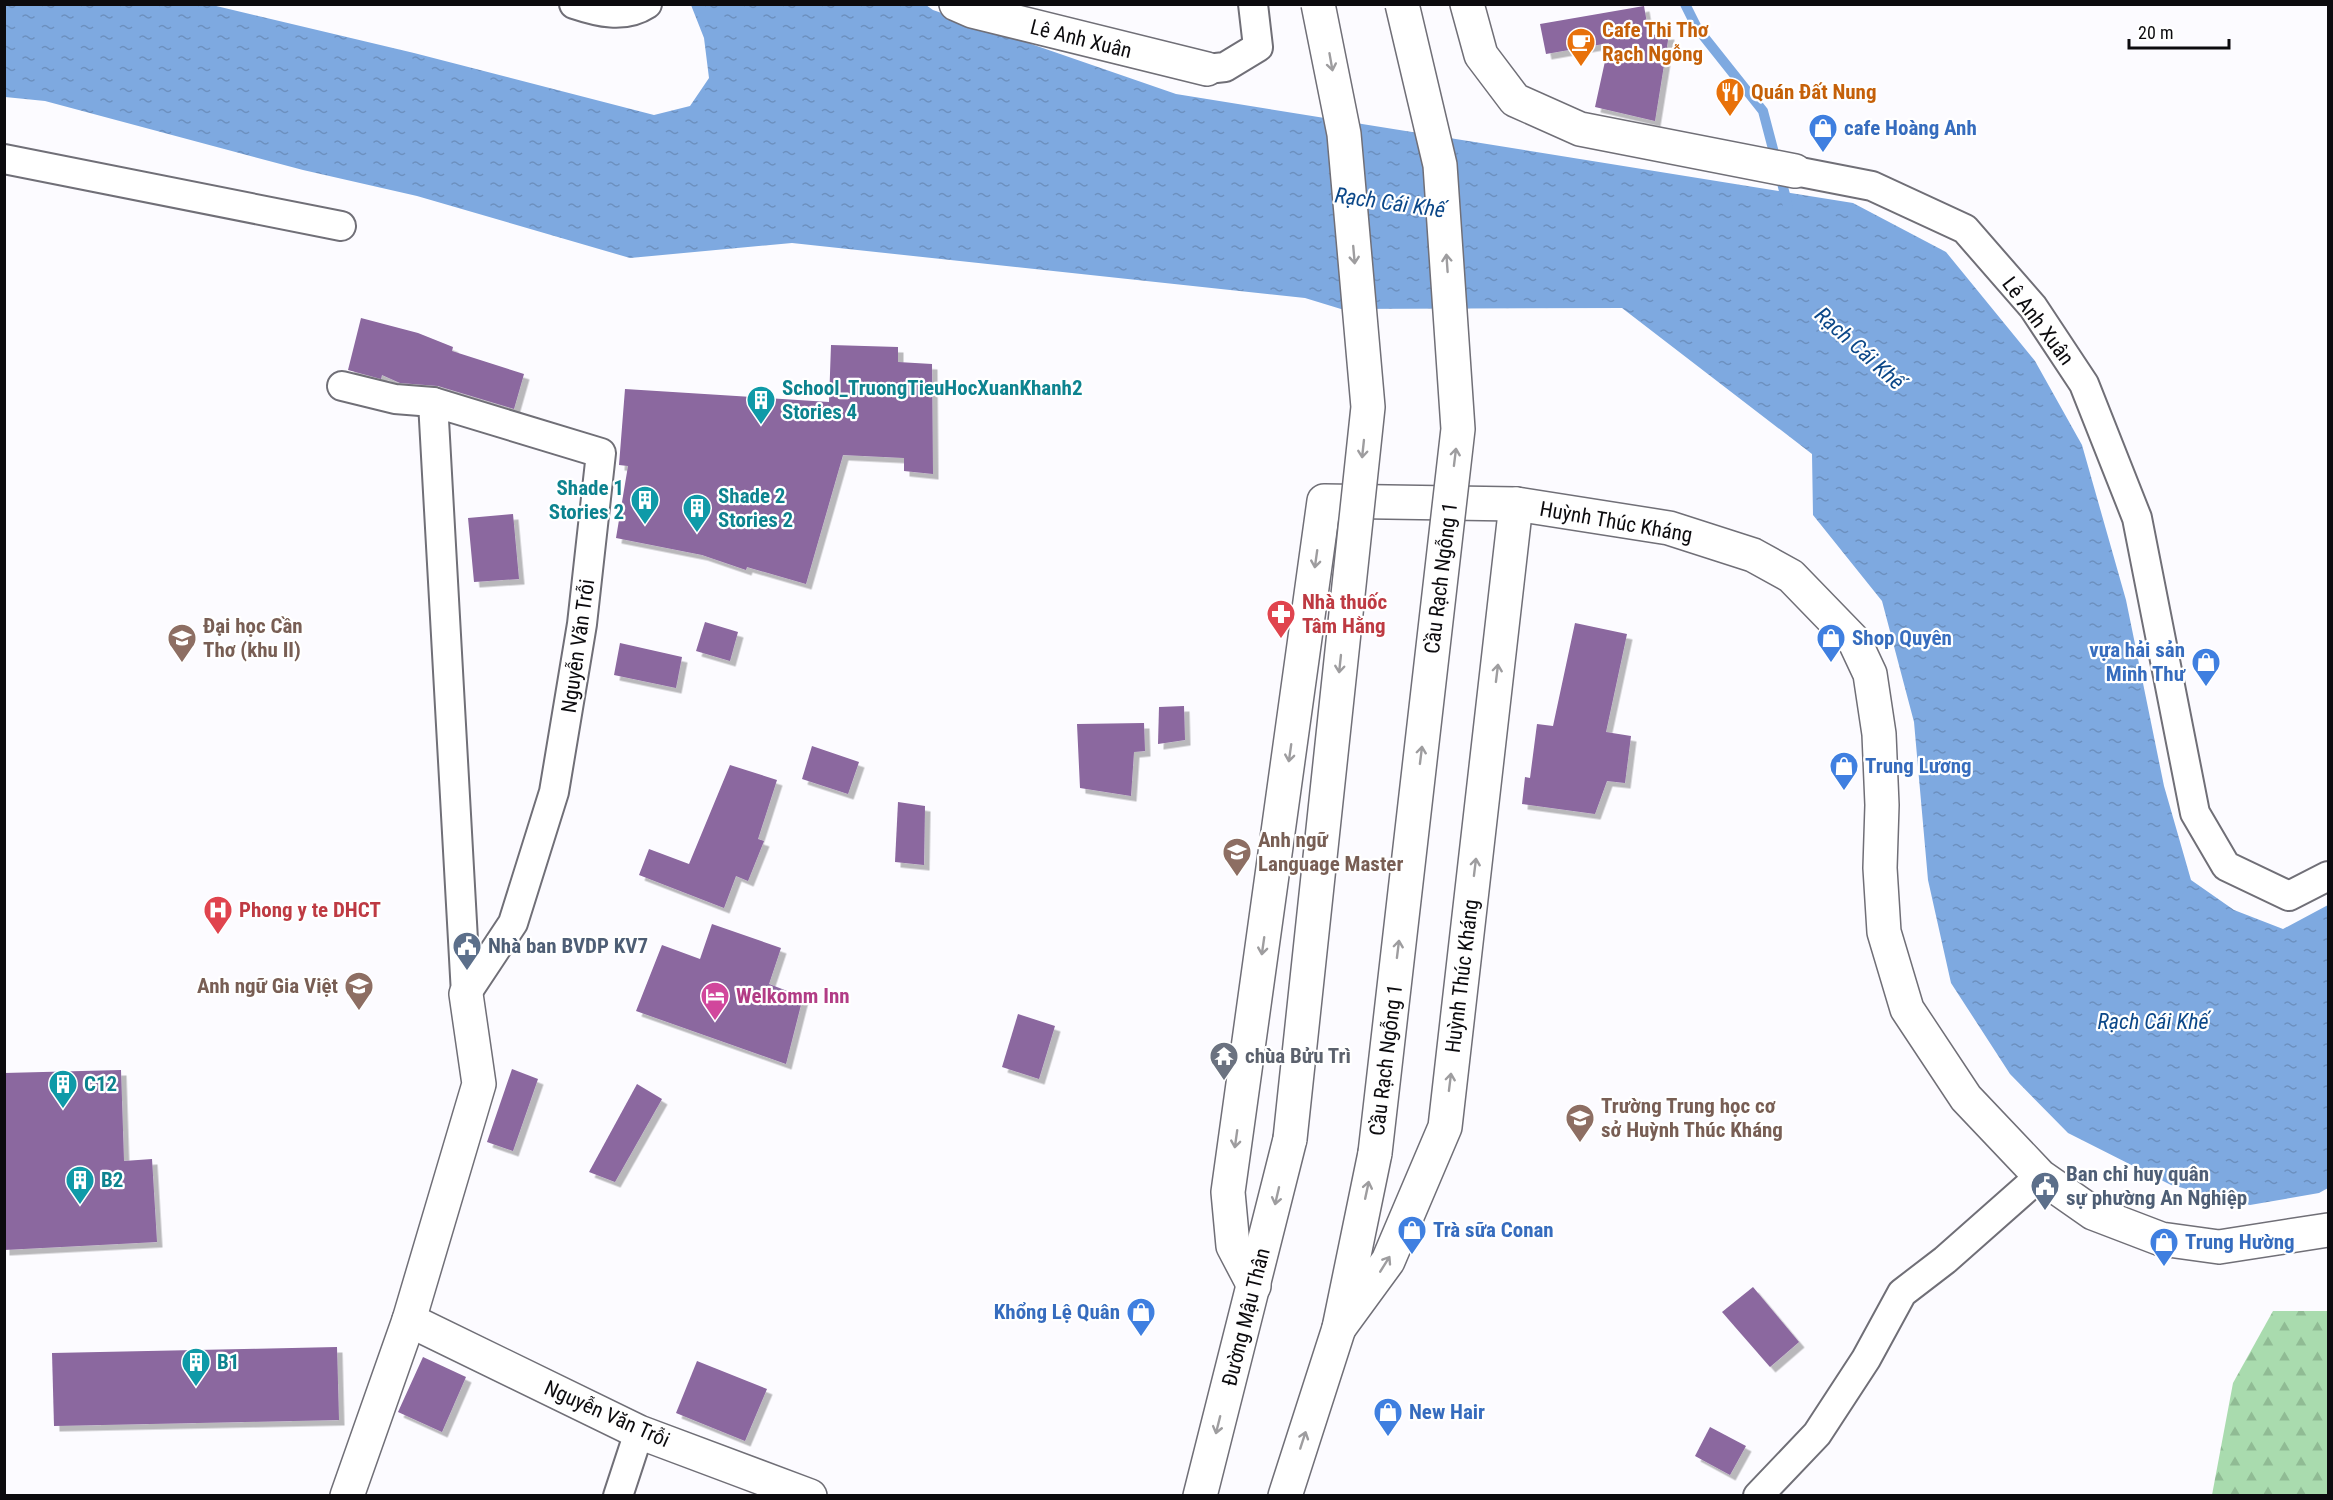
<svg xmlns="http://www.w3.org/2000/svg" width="2333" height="1500" font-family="'Roboto Condensed',sans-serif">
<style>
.forest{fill:url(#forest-firs)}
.water{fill:url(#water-ripples)}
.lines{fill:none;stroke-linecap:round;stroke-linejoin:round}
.stream{stroke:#7ea9e0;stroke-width:10}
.building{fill:#8b679f;filter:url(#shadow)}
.street-casing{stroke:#706f77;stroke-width:32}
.secondary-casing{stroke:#706f77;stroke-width:36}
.street{stroke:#fff;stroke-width:28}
.secondary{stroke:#fff;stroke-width:33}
.secondary-bridge-casing{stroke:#706f77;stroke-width:36;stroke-linecap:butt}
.secondary-bridge{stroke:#fff;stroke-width:33}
.oneway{stroke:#9e9d9f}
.labels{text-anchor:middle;stroke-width:4.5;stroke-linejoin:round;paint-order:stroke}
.food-label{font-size:21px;font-weight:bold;fill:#c56008;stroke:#fff;text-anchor:start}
.street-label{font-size:21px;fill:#0c0b0e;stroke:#fff}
.shop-label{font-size:21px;font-weight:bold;fill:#366cbe;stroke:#fff;text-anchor:start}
.culture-label{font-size:21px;font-weight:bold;fill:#0d838f;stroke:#fff;text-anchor:start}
.health-label{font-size:21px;font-weight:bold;fill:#be3a42;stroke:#fff;text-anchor:start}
.education-label{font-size:21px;font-weight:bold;fill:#785e54;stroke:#fff;text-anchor:start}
.service-label{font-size:21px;font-weight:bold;fill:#4e5e75;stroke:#fff;text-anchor:start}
.hotel-label{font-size:21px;font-weight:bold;fill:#b23c85;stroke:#fff;text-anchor:start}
.worship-label{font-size:21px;font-weight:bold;fill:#5b616d;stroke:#fff;text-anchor:start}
.water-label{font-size:22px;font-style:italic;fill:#0b4788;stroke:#fff}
</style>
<defs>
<pattern id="forest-firs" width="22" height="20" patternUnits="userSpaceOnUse" patternTransform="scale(1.5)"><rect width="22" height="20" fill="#a9dbae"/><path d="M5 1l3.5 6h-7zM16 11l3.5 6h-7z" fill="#90bb94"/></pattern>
<pattern id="water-ripples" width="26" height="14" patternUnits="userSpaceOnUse" patternTransform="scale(1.5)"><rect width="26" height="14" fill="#7ea9e0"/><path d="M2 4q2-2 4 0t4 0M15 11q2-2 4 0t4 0" fill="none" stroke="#6c90bf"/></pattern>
<filter id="shadow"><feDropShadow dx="5.5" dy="5.5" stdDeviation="0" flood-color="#0004"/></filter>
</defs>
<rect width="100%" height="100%" fill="#fcfbff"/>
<polygon class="forest" points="2273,1311 2328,1311 2328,1495 2212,1495 2233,1383"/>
<polygon class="water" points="5,5 212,5 414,53 654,115 690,106 709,78 704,38 691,5 926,5 933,10 1176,94 1853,203 1946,252 2035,361 2082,445 2126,600 2164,786 2191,880 2234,910 2283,929 2328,905 2328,1188 2319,1193 2250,1205 2171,1185 2068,1133 2010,1074 1951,983 1928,880 1914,722 1882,601 1813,515 1812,454 1622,308 1341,309 1305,298 792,243 630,258 417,196 303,170 45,101 5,97"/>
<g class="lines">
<polyline class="stream" points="1685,4 1697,28 1763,111 1788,206"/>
</g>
<g class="building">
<polygon points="1644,6 1649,35 1669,34 1655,121 1595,107 1609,43 1546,54 1540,24"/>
<polygon points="361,318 418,333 453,347 452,351 524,374 514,409 438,386 400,383 382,375 381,379 348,370"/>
<polygon points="831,345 898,347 898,362 932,364 933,474 904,471 904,458 843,455 806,584 747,567 746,570 702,555 616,538 628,466 619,465 625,389 829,402"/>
<polygon points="513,514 519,579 474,582 468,518"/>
<polygon points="705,622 738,632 730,661 696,651"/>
<polygon points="1575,623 1627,634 1606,732 1631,736 1625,783 1607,781 1595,814 1522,804 1525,777 1530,778 1537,724 1553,726"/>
<polygon points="620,643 682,657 676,688 614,675"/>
<polygon points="1184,706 1185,740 1158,744 1159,707"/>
<polygon points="1144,723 1145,751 1134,752 1131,796 1080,788 1077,724"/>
<polygon points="812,746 859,762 848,794 802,779"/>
<polygon points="730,765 777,780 758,839 764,841 748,881 736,876 724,908 639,875 649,849 689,864"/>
<polygon points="898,802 925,806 924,865 895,862"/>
<polygon points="712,924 781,948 769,984 803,997 786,1064 636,1011 662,945 700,959"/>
<polygon points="1018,1014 1055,1026 1039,1079 1002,1067"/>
<polygon points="512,1069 538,1079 513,1151 487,1142"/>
<polygon points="121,1070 124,1161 152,1159 157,1242 4,1250 4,1073"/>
<polygon points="637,1084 662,1099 615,1182 589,1172"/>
<polygon points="1753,1287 1799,1342 1770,1367 1722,1312"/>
<polygon points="337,1347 339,1420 54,1426 52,1353"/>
<polygon points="423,1357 466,1377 442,1432 398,1412"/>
<polygon points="697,1361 767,1389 745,1441 676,1413"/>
<polygon points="1710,1427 1746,1446 1730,1475 1695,1456"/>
</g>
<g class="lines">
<g class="street-casing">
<g id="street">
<path d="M574,4C598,12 624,19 647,4"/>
<polyline points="1207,69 1225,67 1258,47 1253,4"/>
<polyline points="4,159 341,226"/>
<polyline points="1795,171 1872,186 1965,229 2033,307 2084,384 2137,518 2195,813 2226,866 2289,896 2328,876"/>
<polyline points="342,386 395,399 433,402"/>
<polygon points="433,402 601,453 582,624 554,792 513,923 466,994"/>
<polyline points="618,1496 639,1432"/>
<polyline points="1758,1496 1817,1434 1866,1359 1902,1293 1945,1260 2040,1176"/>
</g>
</g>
<g class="secondary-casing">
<g id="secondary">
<polyline points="956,4 972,11 1207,69"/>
<polyline points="1467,4 1481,55 1515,100 1580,129 1795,171"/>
<polyline points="1254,1286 1233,1246 1228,1192 1324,501 1516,504 1669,528 1753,555 1791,576 1855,642 1870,674 1879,734 1882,805 1880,868 1884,932 1907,1009 1966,1098 2040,1176 2093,1213 2161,1239 2219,1247 2328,1230"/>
<polyline points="409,1320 639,1432 810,1496"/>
<polyline points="1339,1328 1388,1261 1445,1127 1516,504"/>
<polyline points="347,1496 409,1320 479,1084 466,994"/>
<polyline points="1200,1496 1290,1139"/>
<polyline points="1285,1496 1339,1328 1375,1153"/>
</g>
</g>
<use href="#street" class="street"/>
<use href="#secondary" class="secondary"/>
<g class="secondary-bridge-casing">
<g id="secondary-bridge">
<polyline points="1290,1139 1368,407 1344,134 1318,4"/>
<polyline points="1375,1153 1458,429 1440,165 1402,4"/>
</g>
</g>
<use href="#secondary-bridge" class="secondary-bridge"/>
</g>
<defs><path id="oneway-shaft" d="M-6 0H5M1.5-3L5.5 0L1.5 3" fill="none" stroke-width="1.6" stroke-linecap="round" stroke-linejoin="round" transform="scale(1.5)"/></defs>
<g class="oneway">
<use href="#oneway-shaft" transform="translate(1331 62) rotate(80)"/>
<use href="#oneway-shaft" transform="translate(1354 255) rotate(85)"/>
<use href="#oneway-shaft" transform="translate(1447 263) rotate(-94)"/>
<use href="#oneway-shaft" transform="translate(1363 449) rotate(96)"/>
<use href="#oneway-shaft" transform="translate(1455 457) rotate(-83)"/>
<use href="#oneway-shaft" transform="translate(1316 559) rotate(98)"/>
<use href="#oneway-shaft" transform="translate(1340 664) rotate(96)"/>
<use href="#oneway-shaft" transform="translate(1497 673) rotate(-83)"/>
<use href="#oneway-shaft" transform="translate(1290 753) rotate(98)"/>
<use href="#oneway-shaft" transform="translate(1421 755) rotate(-83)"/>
<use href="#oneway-shaft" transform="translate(1475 867) rotate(-83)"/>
<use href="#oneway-shaft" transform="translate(1263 946) rotate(98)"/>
<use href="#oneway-shaft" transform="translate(1398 949) rotate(-83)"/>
<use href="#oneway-shaft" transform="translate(1450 1082) rotate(-83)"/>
<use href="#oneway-shaft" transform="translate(1236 1139) rotate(98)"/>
<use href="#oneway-shaft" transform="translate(1367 1190) rotate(-78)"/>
<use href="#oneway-shaft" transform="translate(1277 1196) rotate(103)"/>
<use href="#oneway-shaft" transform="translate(1385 1264) rotate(-58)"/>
<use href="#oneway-shaft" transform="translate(1218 1425) rotate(104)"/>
<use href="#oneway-shaft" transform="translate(1303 1440) rotate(-72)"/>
</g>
<defs>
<g id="cafe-pin" transform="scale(1.5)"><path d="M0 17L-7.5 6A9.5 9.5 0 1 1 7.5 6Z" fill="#e8710a" stroke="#fff"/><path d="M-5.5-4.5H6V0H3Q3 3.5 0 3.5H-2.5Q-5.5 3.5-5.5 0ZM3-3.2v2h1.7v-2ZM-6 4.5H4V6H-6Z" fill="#fff"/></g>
<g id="restaurant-pin" transform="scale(1.5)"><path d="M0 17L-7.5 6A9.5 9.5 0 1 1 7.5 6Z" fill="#e8710a" stroke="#fff"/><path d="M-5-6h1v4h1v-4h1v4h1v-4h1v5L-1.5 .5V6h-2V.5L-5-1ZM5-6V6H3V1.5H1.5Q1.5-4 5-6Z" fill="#fff"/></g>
<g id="shop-pin" transform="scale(1.5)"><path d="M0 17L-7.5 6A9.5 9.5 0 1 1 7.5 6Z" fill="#3f7fe0" stroke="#fff"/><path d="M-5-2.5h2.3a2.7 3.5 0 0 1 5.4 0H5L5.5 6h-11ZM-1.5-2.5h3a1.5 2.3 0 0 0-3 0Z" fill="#fff"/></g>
<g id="building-pin" transform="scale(1.5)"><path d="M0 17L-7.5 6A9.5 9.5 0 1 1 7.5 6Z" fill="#0f9aa8" stroke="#fff"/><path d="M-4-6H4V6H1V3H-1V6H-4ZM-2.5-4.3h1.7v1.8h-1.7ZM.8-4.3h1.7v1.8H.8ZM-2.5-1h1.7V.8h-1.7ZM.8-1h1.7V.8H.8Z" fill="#fff"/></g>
<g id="pharmacy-pin" transform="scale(1.5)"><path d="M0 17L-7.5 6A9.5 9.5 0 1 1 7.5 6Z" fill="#e0444e" stroke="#fff"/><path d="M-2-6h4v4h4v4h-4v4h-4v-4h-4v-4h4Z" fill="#fff"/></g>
<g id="university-pin" transform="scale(1.5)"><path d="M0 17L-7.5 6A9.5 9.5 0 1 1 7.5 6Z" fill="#8d6e63" stroke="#fff"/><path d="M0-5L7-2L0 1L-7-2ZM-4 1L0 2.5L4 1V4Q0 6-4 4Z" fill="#fff"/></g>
<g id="school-pin" transform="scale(1.5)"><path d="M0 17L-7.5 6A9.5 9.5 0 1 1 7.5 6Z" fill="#8d6e63" stroke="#fff"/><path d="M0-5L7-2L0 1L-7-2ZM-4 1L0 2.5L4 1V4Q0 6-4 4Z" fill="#fff"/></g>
<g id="hospital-pin" transform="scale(1.5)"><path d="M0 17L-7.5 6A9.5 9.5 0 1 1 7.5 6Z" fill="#e0444e" stroke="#fff"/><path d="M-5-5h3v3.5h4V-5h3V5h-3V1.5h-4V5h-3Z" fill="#fff"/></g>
<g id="civic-pin" transform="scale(1.5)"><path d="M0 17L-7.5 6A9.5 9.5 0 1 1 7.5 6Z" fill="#5c6f8a" stroke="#fff"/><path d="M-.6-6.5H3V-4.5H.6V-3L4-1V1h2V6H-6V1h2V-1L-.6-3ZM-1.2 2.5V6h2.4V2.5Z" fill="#fff"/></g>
<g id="hotel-pin" transform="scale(1.5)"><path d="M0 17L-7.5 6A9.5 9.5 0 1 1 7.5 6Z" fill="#d1479c" stroke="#fff"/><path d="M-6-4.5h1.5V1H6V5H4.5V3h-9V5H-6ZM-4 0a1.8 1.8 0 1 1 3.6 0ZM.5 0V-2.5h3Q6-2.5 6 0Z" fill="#fff"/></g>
<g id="temple-pin" transform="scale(1.5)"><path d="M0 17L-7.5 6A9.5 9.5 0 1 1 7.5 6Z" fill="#6b7280" stroke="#fff"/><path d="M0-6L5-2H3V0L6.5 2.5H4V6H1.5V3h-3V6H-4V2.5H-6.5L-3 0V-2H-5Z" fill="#fff"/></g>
</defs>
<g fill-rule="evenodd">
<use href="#cafe-pin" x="1581" y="42"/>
<use href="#restaurant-pin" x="1730" y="92"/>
<use href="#shop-pin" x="1823" y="128"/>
<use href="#building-pin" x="761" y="400"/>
<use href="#building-pin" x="645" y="500"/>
<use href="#building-pin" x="697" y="508"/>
<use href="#pharmacy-pin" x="1281" y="614"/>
<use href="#university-pin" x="182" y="638"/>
<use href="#shop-pin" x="1831" y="638"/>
<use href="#shop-pin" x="2206" y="662"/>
<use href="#shop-pin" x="1844" y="766"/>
<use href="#school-pin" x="1237" y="852"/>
<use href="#hospital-pin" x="218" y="910"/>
<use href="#civic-pin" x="467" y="946"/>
<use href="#school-pin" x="359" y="986"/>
<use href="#hotel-pin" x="715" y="996"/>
<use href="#temple-pin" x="1224" y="1056"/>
<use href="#building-pin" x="63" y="1084"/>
<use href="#school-pin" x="1580" y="1118"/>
<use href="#building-pin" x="80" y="1180"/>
<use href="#civic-pin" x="2045" y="1186"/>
<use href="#shop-pin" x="1412" y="1230"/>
<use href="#shop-pin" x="2164" y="1242"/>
<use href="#shop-pin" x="1141" y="1312"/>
<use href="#building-pin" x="196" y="1362"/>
<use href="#shop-pin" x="1388" y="1412"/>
</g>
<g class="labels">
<g class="food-label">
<text x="1602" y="37">Cafe Thi Thơ<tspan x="1602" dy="24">Rạch Ngỗng</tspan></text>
<text x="1751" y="99">Quán Đất Nung</text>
</g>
<g class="street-label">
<text transform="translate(1081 39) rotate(14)" y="7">Lê Anh Xuân</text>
<text transform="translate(2038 321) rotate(53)" y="7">Lê Anh Xuân</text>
<text transform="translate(1616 522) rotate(10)" y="7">Huỳnh Thúc Kháng</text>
<text transform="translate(1441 578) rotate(-83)" y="7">Cầu Rạch Ngỗng 1</text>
<text transform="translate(578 646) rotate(-82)" y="7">Nguyễn Văn Trỗi</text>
<text transform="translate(1462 976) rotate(-83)" y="7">Huỳnh Thúc Kháng</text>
<text transform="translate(1386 1060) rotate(-83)" y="7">Cầu Rạch Ngỗng 1</text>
<text transform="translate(1246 1317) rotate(-76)" y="7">Đường Mậu Thân</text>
<text transform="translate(607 1414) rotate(24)" y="7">Nguyễn Văn Trỗi</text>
</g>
<g class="shop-label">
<text x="1844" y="135">cafe Hoàng Anh</text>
<text x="1852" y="645">Shop Quyên</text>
<text x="2185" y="657" text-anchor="end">vựa hải sản<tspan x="2185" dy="24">Minh Thư</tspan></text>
<text x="1865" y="773">Trung Lương</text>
<text x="1433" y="1237">Trà sữa Conan</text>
<text x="2185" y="1249">Trung Hường</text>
<text x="1120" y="1319" text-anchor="end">Khổng Lệ Quân</text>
<text x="1409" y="1419">New Hair</text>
</g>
<g class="culture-label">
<text x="782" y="395">School_TruongTieuHocXuanKhanh2<tspan x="782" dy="24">Stories 4</tspan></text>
<text x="624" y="495" text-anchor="end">Shade 1<tspan x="624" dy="24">Stories 2</tspan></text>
<text x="718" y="503">Shade 2<tspan x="718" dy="24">Stories 2</tspan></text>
<text x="84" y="1091">C12</text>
<text x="101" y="1187">B2</text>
<text x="217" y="1369">B1</text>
</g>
<g class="health-label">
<text x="1302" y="609">Nhà thuốc<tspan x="1302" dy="24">Tâm Hằng</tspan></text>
<text x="239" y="917">Phong y te DHCT</text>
</g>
<g class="education-label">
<text x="203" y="633">Đại học Cần<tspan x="203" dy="24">Thơ (khu II)</tspan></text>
<text x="1258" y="847">Anh ngữ<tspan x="1258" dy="24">Language Master</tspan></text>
<text x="338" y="993" text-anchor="end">Anh ngữ Gia Việt</text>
<text x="1601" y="1113">Trường Trung học cơ<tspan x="1601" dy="24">sở Huỳnh Thúc Kháng</tspan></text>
</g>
<g class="service-label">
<text x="488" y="953">Nhà ban BVDP KV7</text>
<text x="2066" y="1181">Ban chỉ huy quân<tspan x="2066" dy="24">sự phường An Nghiệp</tspan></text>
</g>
<g class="hotel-label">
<text x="736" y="1003">Welkomm Inn</text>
</g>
<g class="worship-label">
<text x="1245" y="1063">chùa Bửu Trì</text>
</g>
<g class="water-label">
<text transform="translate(1390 202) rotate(8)" y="8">Rạch Cái Khế</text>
<text transform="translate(1860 348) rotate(42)" y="8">Rạch Cái Khế</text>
<text x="2153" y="1029">Rạch Cái Khế</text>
</g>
</g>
<rect width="2333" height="1500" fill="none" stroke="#0c0b0e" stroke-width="12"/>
<path d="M2129 39v9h100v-9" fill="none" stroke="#0c0b0e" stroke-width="3"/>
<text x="2138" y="39" font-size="18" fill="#0c0b0e" stroke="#ffffff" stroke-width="4.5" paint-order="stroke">20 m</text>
</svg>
